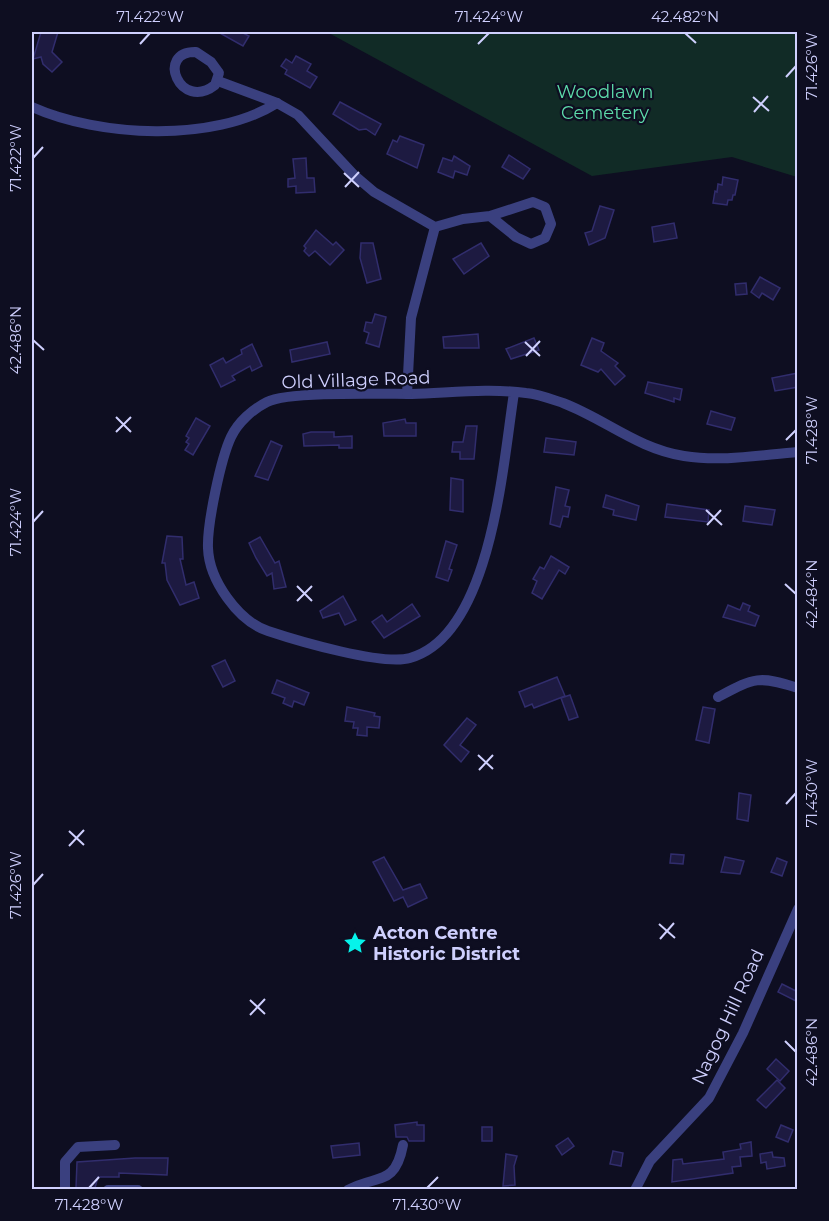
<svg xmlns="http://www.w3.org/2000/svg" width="829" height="1221" font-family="Montserrat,sans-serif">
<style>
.green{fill:#112b26}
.building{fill:#1d1a41;stroke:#312d6d;stroke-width:1.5}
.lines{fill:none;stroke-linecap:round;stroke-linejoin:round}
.minor{stroke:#3a407f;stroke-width:10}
.ticks{fill:none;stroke:#cfd0fe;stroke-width:2}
.labels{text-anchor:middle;stroke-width:4.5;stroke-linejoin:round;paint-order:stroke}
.park-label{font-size:18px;fill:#5ddcab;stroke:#0e0e21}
.street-label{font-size:18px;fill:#cfd0fe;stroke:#0e0e21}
.poi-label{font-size:18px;font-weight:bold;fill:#cfd0fe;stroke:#0e0e21;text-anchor:start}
.neatline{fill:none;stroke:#cfd0fe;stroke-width:2}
.ticks-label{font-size:15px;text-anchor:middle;fill:#cfd0fe}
</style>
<rect width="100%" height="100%" fill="#0e0e21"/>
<polygon class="green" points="327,32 797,32 797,177 732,157 592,176"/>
<g class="building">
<polygon points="41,32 58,32 52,52 62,62 52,72 43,64 41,57 33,59"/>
<polygon points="218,32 241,32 249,36 243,46"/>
<polygon points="296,56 311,64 307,71 317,77 310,88 285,74 287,70 281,66 286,59 292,63"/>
<polygon points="340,102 381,124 375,135 366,129 359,130 333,114"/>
<polygon points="400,136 424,145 417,168 387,154 393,140 397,142"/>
<polygon points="509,155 530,169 523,179 502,167"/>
<polygon points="454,156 470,166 467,175 455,171 453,178 438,172 443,158 452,161"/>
<polygon points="306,158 307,178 314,178 315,192 296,193 296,186 288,187 288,179 295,178 293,159"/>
<polygon points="723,177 738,180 735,195 733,195 732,200 728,200 727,205 713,203 715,191 717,192 718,184 722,185"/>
<polygon points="600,206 614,210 605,238 589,245 585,233 592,231"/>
<polygon points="674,223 677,238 654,242 652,227"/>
<polygon points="316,230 333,245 336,242 344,250 330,265 315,251 309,256 304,251 306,248 304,246"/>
<polygon points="361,243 373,243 381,279 367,283 360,258"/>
<polygon points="481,243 489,256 464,274 453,259"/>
<polygon points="760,277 780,288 773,300 762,293 759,298 751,292"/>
<polygon points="746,283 747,294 736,295 735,284"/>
<polygon points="375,314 386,317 379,347 366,343 369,333 364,331 366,322 372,323"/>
<polygon points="478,334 479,348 444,348 443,337"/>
<polygon points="534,338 539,350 511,359 506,349"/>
<polygon points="592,338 604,343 601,351 618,363 615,366 625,376 615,385 601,369 598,372 581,365"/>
<polygon points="327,342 330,354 292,362 290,350"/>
<polygon points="252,344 262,366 252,371 250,366 232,376 235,380 221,387 210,365 223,358 226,363 242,354 241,350"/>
<polygon points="798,373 798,387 775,391 772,378"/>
<polygon points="648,382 682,389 680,400 674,398 674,402 645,393"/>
<polygon points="711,411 735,418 731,430 707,424"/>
<polygon points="196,418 210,426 193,455 185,450 189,444 186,442 189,438 186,436"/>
<polygon points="405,419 406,423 416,423 416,436 384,436 383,423"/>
<polygon points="466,426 477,426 474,459 460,459 460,452 452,452 453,442 463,442"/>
<polygon points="311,432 334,432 334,437 352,436 352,448 339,448 339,445 304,446 303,434"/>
<polygon points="546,438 576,442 574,455 544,452"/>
<polygon points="271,441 282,446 268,480 255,476"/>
<polygon points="451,478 463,480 463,512 450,510"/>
<polygon points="556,487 569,490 565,506 570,507 568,517 563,516 560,527 550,524"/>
<polygon points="606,495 639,506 636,520 613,515 614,510 603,507"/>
<polygon points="667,504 709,510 708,522 665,517"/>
<polygon points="745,506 775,510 772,525 743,521"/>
<polygon points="167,536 182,537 183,559 180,559 186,585 194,582 199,598 180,605 167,580 165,563 162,563"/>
<polygon points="260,537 275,563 279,561 286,587 274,589 272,573 267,576 256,558 249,543"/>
<polygon points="446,541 457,545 449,569 452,570 448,581 436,577"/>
<polygon points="551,556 569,567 565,574 559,570 542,599 532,593 537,581 533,579 540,567 544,569"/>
<polygon points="343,596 356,620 345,625 339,613 323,618 320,611"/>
<polygon points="743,603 750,606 748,611 759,616 755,626 723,617 728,605 740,610"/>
<polygon points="412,604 420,616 384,638 372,622 382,615 387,622"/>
<polygon points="225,660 235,681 223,687 212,666"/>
<polygon points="557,677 565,696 534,708 532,704 525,707 519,692"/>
<polygon points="277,680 309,693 304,705 294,701 292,707 283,703 285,698 272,693"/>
<polygon points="570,695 578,717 569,720 561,698"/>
<polygon points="347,707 375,713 374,716 380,717 379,728 367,727 367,736 357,735 358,728 353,728 354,722 345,721"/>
<polygon points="703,707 715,709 709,743 696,740"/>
<polygon points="467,718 476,725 460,745 469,752 461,762 444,745"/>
<polygon points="739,793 751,795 748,821 737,819"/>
<polygon points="671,854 684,855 683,864 670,863"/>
<polygon points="384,857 403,890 420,884 427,898 408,907 403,897 394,901 373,862"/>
<polygon points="725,857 744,861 740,874 721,872"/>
<polygon points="777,858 787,862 782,876 771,872"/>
<polygon points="782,984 798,992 798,1002 778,992"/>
<polygon points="776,1059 789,1071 780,1081 767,1069"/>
<polygon points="777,1080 785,1088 766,1108 757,1100"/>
<polygon points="417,1122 417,1125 424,1125 424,1141 409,1141 407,1137 396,1137 395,1125"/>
<polygon points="781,1125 793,1130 788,1142 776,1137"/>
<rect x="482" y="1127" width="10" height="14"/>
<polygon points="568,1138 574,1146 562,1155 556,1146"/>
<polygon points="751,1142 752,1156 740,1157 741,1166 732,1167 733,1173 672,1182 673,1160 682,1159 683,1164 724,1159 723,1152 741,1149 740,1144"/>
<polygon points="359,1143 360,1155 333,1158 331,1146"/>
<polygon points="613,1151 623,1153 621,1166 610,1164"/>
<polygon points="772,1152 773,1157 784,1158 785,1166 767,1169 766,1162 761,1163 760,1154"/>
<polygon points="506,1154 517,1156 514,1166 515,1185 503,1186"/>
<polygon points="135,1158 168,1158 167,1175 119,1173 119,1177 98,1177 95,1188 76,1188 77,1162"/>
</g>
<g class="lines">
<g class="minor">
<path d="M196,52L211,62L219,73L215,85C180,112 155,51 196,52Z"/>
<polyline points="218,81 277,103 298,115 354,175 374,192 435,227 463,219 490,216 533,202 545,207 551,224 545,238 531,244 516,237 490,216"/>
<path d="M32,107C99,137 214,143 277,103"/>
<path d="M514,393C503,462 492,635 410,658C383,666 298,641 268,631C238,621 209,580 208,548C207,524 221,458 231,437C238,422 253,409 267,402C288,391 383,394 412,394C449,393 489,388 526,393C538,394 551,399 563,403C605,419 638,449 684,456C722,462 760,455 798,452"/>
<polyline points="407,394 411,318 435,227"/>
<path d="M718,697C754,678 758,675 798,688"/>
<polyline points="65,1190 65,1162 78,1147 115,1145"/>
<polyline points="108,1190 138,1190"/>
<path d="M348,1190C377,1174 395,1187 403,1145"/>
<polyline points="635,1190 650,1161 709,1098 743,1033 798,909"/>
</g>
</g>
<path class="ticks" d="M685,33L696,43M140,44L150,33M478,44L489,33M786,77L796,66M753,97L769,111M754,112L768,96M33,158L43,147M344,173L359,187M345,187L359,172M33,340L44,350M525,342L540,356M526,356L540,341M116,417L131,432M116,432L131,417M786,440L796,430M706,510L722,525M33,522L43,511M707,525L721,510M785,584L796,594M297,586L312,601M297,601L312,586M478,755L493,769M479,770L493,755M786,804L796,793M69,831L84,845M69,846L84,830M33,885L43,874M659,924L675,938M660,939L674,923M250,1000L265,1014M250,1015L265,999M785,1041L796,1052M89,1188L99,1177M427,1188L438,1177"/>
<defs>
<g id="sight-bare" transform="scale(1.8)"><path d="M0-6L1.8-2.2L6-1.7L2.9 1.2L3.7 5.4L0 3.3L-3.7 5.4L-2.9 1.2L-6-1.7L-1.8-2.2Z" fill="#06f3eb" stroke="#0e0e21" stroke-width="2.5" paint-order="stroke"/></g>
</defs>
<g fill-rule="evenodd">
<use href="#sight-bare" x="355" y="943"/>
</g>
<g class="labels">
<g class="park-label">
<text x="605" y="98">Woodlawn<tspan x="605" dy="21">Cemetery</tspan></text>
</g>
<g class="street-label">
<text transform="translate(356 380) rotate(-2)" y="6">Old Village Road</text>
<text transform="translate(728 1017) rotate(-65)" y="6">Nagog Hill Road</text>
</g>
<g class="poi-label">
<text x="373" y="939">Acton Centre<tspan x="373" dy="21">Historic District</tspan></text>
</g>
</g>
<rect width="829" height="1221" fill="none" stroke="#0e0e21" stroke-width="66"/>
<rect x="33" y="33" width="763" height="1155" class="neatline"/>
<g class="ticks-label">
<text x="150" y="22">71.422°W</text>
<text x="489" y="22">71.424°W</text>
<text x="685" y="22">42.482°N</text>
<text transform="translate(812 66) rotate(-90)" y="5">71.426°W</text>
<text transform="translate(16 158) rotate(-90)" y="5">71.422°W</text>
<text transform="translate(16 340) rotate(-90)" y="5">42.486°N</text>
<text transform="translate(812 430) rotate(-90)" y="5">71.428°W</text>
<text transform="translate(16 522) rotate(-90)" y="5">71.424°W</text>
<text transform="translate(812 594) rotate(-90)" y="5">42.484°N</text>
<text transform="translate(812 793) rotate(-90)" y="5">71.430°W</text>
<text transform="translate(16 885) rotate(-90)" y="5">71.426°W</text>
<text transform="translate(812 1052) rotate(-90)" y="5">42.486°N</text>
<text x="89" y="1210">71.428°W</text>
<text x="427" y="1210">71.430°W</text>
</g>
</svg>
